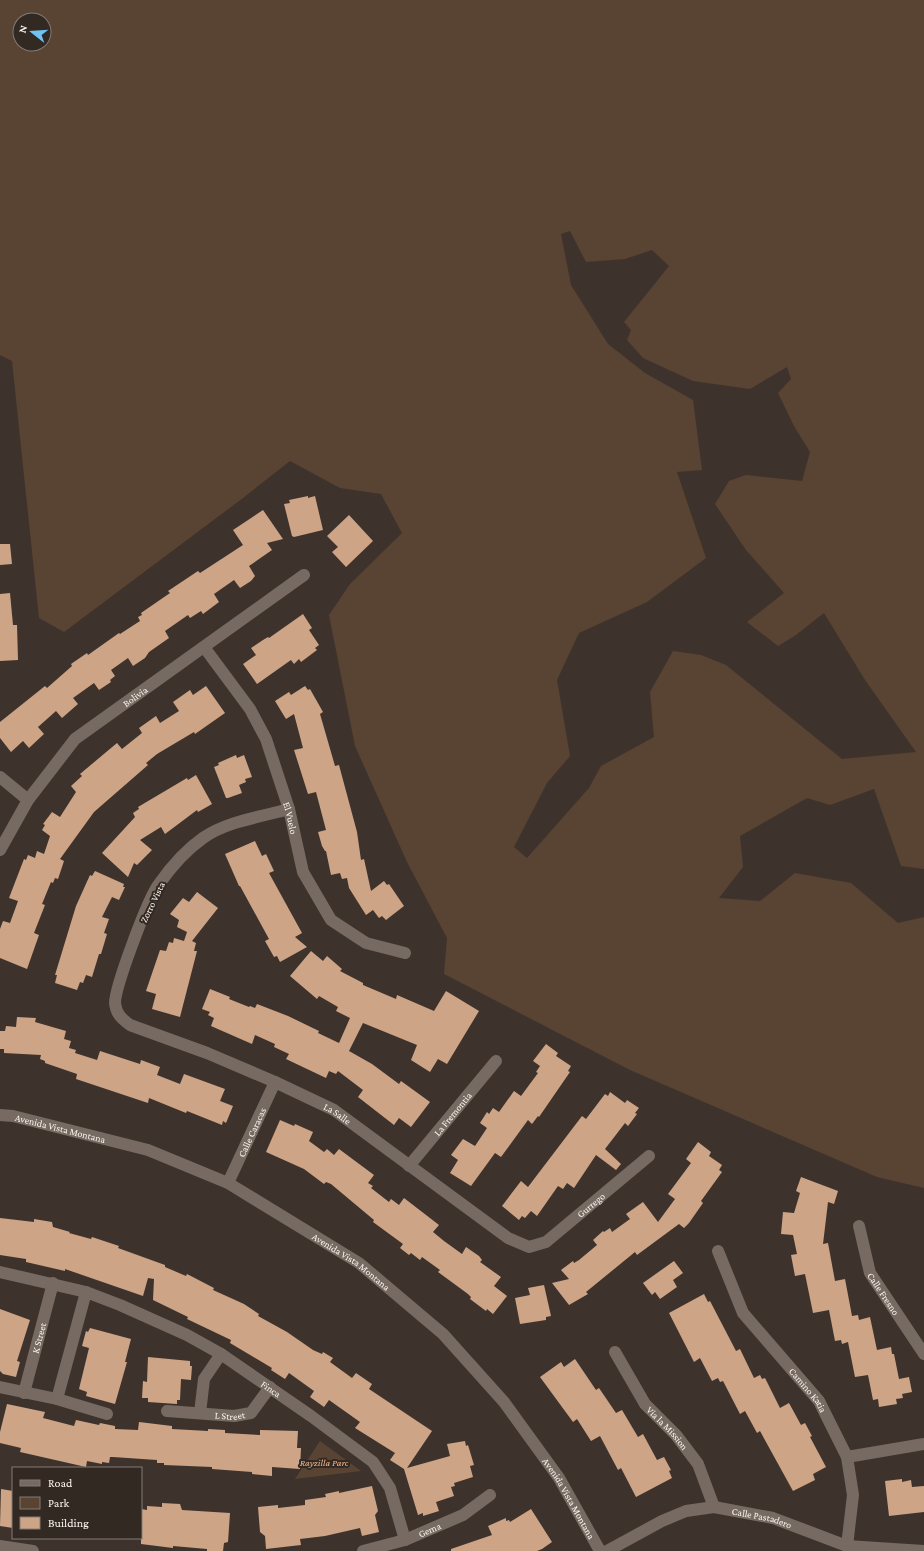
<svg xmlns="http://www.w3.org/2000/svg" width="924" height="1551" font-family="'Crimson Pro',serif">
<style>
.green{fill:#594333;fill-rule:evenodd}
.building{fill:#cea487}
.lines{fill:none;stroke-linecap:round;stroke-linejoin:round}
.minor{stroke:#766a62;stroke-width:12}
.labels{text-anchor:middle;stroke-width:4;stroke-linejoin:round;paint-order:stroke}
.street-label{font-size:10px;fill:#faf4ef;stroke:#332923}
.park-label{font-size:10px;font-style:italic;fill:#f4b689;stroke:#332923}
</style>
<rect width="100%" height="100%" fill="#3e332c"/>
<g class="green">
<path d="M0,0H924V869L901,866L874,789L830,805L807,798L740,836L743,867L719,898L760,901L795,873L851,883L898,923L924,917V1188L877,1177L630,1070L444,974L447,938L407,862L355,746L329,615L350,584L402,533L381,494L340,488L290,461L243,498L64,632L39,618L12,361L0,355ZM20,20H44V44H20ZM570,231L586,262L625,259L652,250L669,266L624,322L631,330L627,340L643,358L693,381L750,389L787,367L791,379L778,393L794,426L810,452L802,481L746,475L729,481L715,504L746,550L784,593L747,622L778,646L796,635L824,613L865,680L916,752L842,759L726,665L701,655L673,651L650,692L654,737L601,766L589,788L527,858L514,847L547,783L570,756L557,680L579,633L647,602L706,558L677,472L702,470L693,400L645,373L608,344L571,285L561,234Z"/>
<polygon points="320,1441 361,1471 295,1479"/>
</g>
<g class="building">
<polygon points="308,496 308,498 315,496 323,530 294,537 292,536 284,504 290,503 289,500"/>
<polygon points="263,510 283,539 267,543 272,550 249,566 255,576 251,581 240,588 234,580 214,594 219,602 203,614 201,611 190,618 188,615 165,631 169,638 149,652 145,658 133,666 128,658 111,670 115,676 110,680 111,682 99,690 94,683 73,698 78,704 62,718 56,711 38,727 44,734 29,748 23,741 11,752 0,738 0,722 45,686 47,688 72,666 71,664 87,653 88,655 119,633 120,634 140,621 138,617 142,615 141,613 170,593 168,591 198,571 200,573 243,545 233,530"/>
<polygon points="349,515 373,541 346,567 332,552 338,547 327,536"/>
<polygon points="0,544 10,544 12,564 0,565"/>
<polygon points="10,593 13,625 17,625 18,660 0,661 0,594"/>
<polygon points="303,614 312,628 309,630 319,645 315,648 317,650 301,662 299,659 294,664 291,660 257,684 243,664 256,655 251,648 263,640 268,637 269,638"/>
<polygon points="206,686 225,713 195,734 194,732 157,754 146,763 148,765 94,812 60,859 64,861 58,879 55,878 53,883 51,882 42,904 45,905 34,933 39,935 27,969 0,958 0,929 3,921 10,923 18,901 9,898 24,859 26,860 28,855 35,858 37,851 44,854 50,836 42,830 45,825 43,824 52,812 60,817 76,792 71,786 82,776 80,774 117,743 122,749 142,733 139,728 156,716 160,723 179,711 173,702 190,690 193,695"/>
<polygon points="305,686 308,690 310,689 323,712 320,714 335,766 339,765 357,832 361,860 364,859 371,891 384,881 387,885 389,884 404,906 386,920 382,916 379,918 373,910 366,915 349,888 347,878 342,879 340,873 331,875 326,851 325,851 322,846 318,832 326,830 316,792 308,794 294,750 303,748 294,714 286,719 275,701 289,692 291,695"/>
<polygon points="236,755 237,758 244,755 252,777 245,779 246,782 239,785 242,793 228,798 226,798 214,767 219,765 218,763"/>
<polygon points="196,775 212,804 198,812 197,810 165,834 161,827 140,840 152,850 137,865 134,863 128,877 102,853 135,817 133,813 139,809 138,807 187,778 188,780"/>
<polygon points="255,841 262,856 266,854 274,871 269,873 302,933 295,937 307,947 280,962 277,956 274,957 265,941 269,939 240,886 239,886 225,854"/>
<polygon points="95,871 124,884 123,887 125,887 119,900 112,897 102,917 109,919 104,933 107,934 101,954 99,954 92,977 86,975 83,983 80,982 77,990 55,983 57,975 55,975 76,906 90,875 92,876"/>
<polygon points="197,892 218,908 192,941 196,943 194,951 197,951 180,1017 152,1009 156,994 146,991 160,950 166,951 169,942 173,943 174,938 184,941 187,932 177,927 179,920 170,914 183,898 189,902"/>
<polygon points="311,951 323,961 327,956 342,969 340,971 363,983 363,985 396,999 397,995 434,1011 446,991 479,1011 447,1064 438,1059 430,1072 411,1060 417,1045 363,1023 349,1051 372,1064 399,1084 401,1081 430,1102 411,1127 399,1118 394,1125 358,1097 363,1090 338,1071 336,1074 329,1071 326,1078 286,1059 289,1054 274,1047 275,1044 255,1035 252,1044 211,1026 214,1018 208,1015 210,1012 202,1009 210,989 230,997 229,999 249,1007 250,1006 255,1008 257,1004 288,1016 319,1031 318,1033 339,1043 350,1018 336,1011 338,1007 319,996 317,999 290,976"/>
<polygon points="17,1017 36,1018 35,1022 66,1031 64,1039 71,1041 69,1048 76,1050 75,1053 97,1060 100,1051 140,1064 141,1060 160,1067 157,1075 180,1084 184,1074 225,1089 220,1101 233,1106 226,1123 223,1121 222,1125 187,1111 186,1113 149,1098 148,1103 76,1079 77,1074 45,1063 45,1061 40,1059 41,1055 4,1053 4,1049 0,1049 0,1031 5,1031 6,1026 16,1027"/>
<polygon points="546,1044 558,1053 556,1056 571,1066 568,1071 570,1072 539,1117 538,1116 532,1124 528,1120 501,1157 495,1153 471,1186 450,1173 458,1160 451,1155 463,1139 475,1146 487,1128 480,1123 487,1112 489,1114 493,1108 499,1112 514,1091 521,1096 538,1073 536,1072 540,1066 533,1061"/>
<polygon points="610,1092 625,1103 627,1100 639,1108 635,1113 637,1114 628,1126 625,1123 605,1149 621,1164 616,1170 596,1155 574,1188 567,1183 563,1189 558,1186 537,1216 531,1211 525,1218 522,1216 519,1220 502,1206 521,1181 528,1187 582,1116 586,1119 605,1094 608,1096"/>
<polygon points="280,1120 294,1126 295,1124 313,1132 309,1141 324,1152 327,1149 334,1155 339,1149 374,1175 368,1183 373,1186 371,1188 389,1202 391,1199 399,1205 404,1198 439,1225 433,1232 444,1241 462,1254 466,1247 479,1256 482,1260 480,1262 501,1277 494,1286 507,1296 493,1314 487,1309 486,1311 470,1299 471,1297 468,1294 438,1272 440,1270 422,1257 420,1260 411,1253 409,1255 400,1248 403,1244 373,1222 374,1220 331,1184 326,1182 324,1184 304,1169 266,1152"/>
<polygon points="698,1142 711,1152 709,1156 722,1165 719,1170 722,1172 701,1201 703,1203 689,1223 684,1228 679,1224 637,1255 635,1252 586,1292 588,1294 569,1305 552,1283 569,1279 561,1270 573,1261 574,1263 579,1260 597,1245 593,1240 603,1231 604,1232 610,1228 612,1232 630,1219 626,1214 643,1202 658,1222 675,1199 668,1194 691,1163 686,1159"/>
<polygon points="801,1177 838,1191 834,1204 828,1202 823,1244 828,1243 835,1281 845,1279 852,1316 858,1315 859,1320 870,1317 877,1350 891,1347 892,1354 894,1354 899,1379 909,1377 912,1392 902,1394 903,1398 896,1399 897,1404 879,1407 878,1399 873,1400 868,1375 855,1377 848,1342 842,1344 841,1340 835,1341 829,1310 813,1313 805,1274 795,1276 791,1255 797,1254 793,1235 781,1234 783,1212 794,1213 800,1193 796,1191"/>
<polygon points="0,1218 34,1222 34,1219 52,1222 53,1227 70,1232 69,1233 91,1239 92,1237 119,1246 118,1248 165,1265 165,1267 186,1276 187,1274 214,1288 213,1290 244,1304 259,1314 258,1316 287,1332 313,1350 322,1354 323,1352 333,1358 330,1362 352,1378 356,1373 372,1384 369,1389 432,1431 407,1468 450,1456 447,1444 465,1441 466,1446 468,1445 474,1465 470,1466 473,1477 454,1483 455,1486 451,1487 454,1496 436,1502 439,1511 423,1516 423,1513 418,1515 404,1469 390,1460 395,1453 355,1428 360,1422 329,1400 324,1407 310,1397 314,1391 289,1373 285,1379 271,1370 272,1368 230,1343 231,1340 187,1319 188,1317 153,1300 154,1279 148,1278 143,1296 65,1269 65,1271 26,1262 26,1259 0,1255"/>
<polygon points="674,1261 683,1273 673,1280 677,1287 660,1299 655,1292 652,1295 643,1283"/>
<polygon points="544,1285 551,1316 546,1317 546,1320 520,1324 515,1298 530,1295 528,1288"/>
<polygon points="704,1294 708,1302 710,1301 736,1351 740,1349 754,1378 760,1375 762,1379 765,1378 780,1408 789,1403 801,1425 805,1423 812,1436 810,1437 826,1467 813,1474 815,1480 793,1491 760,1431 757,1433 745,1411 740,1414 723,1381 720,1382 718,1378 712,1381 700,1358 694,1362 669,1313"/>
<polygon points="0,1309 30,1320 17,1361 20,1362 16,1377 3,1374 0,1371"/>
<polygon points="90,1328 131,1339 125,1362 127,1362 115,1404 86,1396 87,1392 79,1389 89,1348 82,1346 86,1331 88,1332"/>
<polygon points="148,1357 190,1361 190,1366 192,1366 191,1380 181,1379 180,1400 177,1400 177,1404 148,1402 148,1398 142,1398 143,1381 147,1382"/>
<polygon points="575,1359 596,1390 599,1388 616,1413 622,1410 638,1437 643,1434 657,1460 664,1457 671,1470 669,1471 672,1478 636,1497 621,1468 618,1470 600,1436 591,1441 577,1419 573,1422 540,1377 561,1362 564,1367"/>
<polygon points="7,1404 45,1412 43,1418 74,1426 76,1420 99,1425 100,1423 115,1426 115,1429 138,1430 139,1422 172,1426 172,1429 208,1431 208,1429 225,1430 225,1433 260,1435 260,1430 298,1431 297,1448 301,1448 300,1469 272,1467 272,1476 252,1474 252,1472 212,1469 212,1467 164,1465 164,1463 157,1463 157,1460 113,1457 110,1457 109,1463 102,1462 102,1464 87,1461 86,1467 20,1452 21,1448 0,1443 0,1432"/>
<polygon points="902,1479 902,1482 911,1480 912,1487 924,1486 924,1512 889,1516 885,1481"/>
<polygon points="372,1486 378,1511 375,1515 379,1532 362,1536 360,1528 325,1536 300,1539 301,1545 266,1549 265,1536 260,1532 258,1507 278,1505 278,1508 305,1505 305,1500 326,1497 325,1494 339,1491 339,1493"/>
<polygon points="1,1489 13,1491 13,1528 0,1526"/>
<polygon points="162,1503 180,1504 182,1510 230,1513 228,1542 224,1543 223,1551 207,1551 207,1549 173,1546 173,1548 141,1544 141,1509 147,1510 147,1506 162,1507"/>
<polygon points="531,1509 552,1542 542,1549 537,1551 451,1551 451,1549 492,1535 488,1526 506,1518 506,1521 509,1520 510,1522"/>
</g>
<g class="lines">
<g class="minor">
<path id="s1" d="M204,647L250,709L266,739L289,809L303,872L331,920L366,943L405,953"/>
<polyline points="0,777 28,800"/>
<path id="s2" d="M289,809C261,817 227,821 203,838C186,850 171,867 159,884C148,898 115,987 115,1003C116,1014 122,1019 130,1025L207,1053L275,1082L334,1110L508,1238L529,1247L546,1242L649,1156"/>
<path id="s3" d="M0,850L28,800L75,739L304,575"/>
<path id="s4" d="M0,1115L13,1116L148,1150L228,1183L359,1263L443,1334L504,1402L559,1478L600,1551"/>
<path id="s5" d="M409,1166L496,1061"/>
<path id="s6" d="M228,1183L275,1082"/>
<path id="s7" d="M859,1226L870,1273L924,1354"/>
<path id="s8" d="M718,1251L743,1313L819,1401L847,1457L853,1495L847,1546"/>
<path id="s9" d="M0,1272L86,1292L120,1305L187,1335L221,1354L311,1416L373,1462L390,1488L405,1540"/>
<path id="s10" d="M615,1352L645,1404L676,1435L698,1464L714,1507"/>
<polyline points="0,1387 57,1399 107,1414"/>
<path id="s11" d="M24,1393L53,1283"/>
<polyline points="57,1399 86,1292"/>
<path id="s12" d="M167,1411L234,1416L251,1413L270,1387"/>
<polyline points="200,1413 204,1379 221,1354"/>
<polyline points="847,1457 924,1444"/>
<polyline points="0,1546 33,1551"/>
<path id="s13" d="M363,1551L405,1540L463,1515L490,1495"/>
<path id="s14" d="M607,1551L662,1521L686,1511L714,1507L773,1518L847,1546L924,1551"/>
</g>
</g>
<g class="labels">
<g class="street-label">
<text dy="4" stroke="none"><textPath href="#s3" startOffset="208">Bolivia</textPath></text>
<text dy="4" stroke="none"><textPath href="#s1" startOffset="194">El Vuelo</textPath></text>
<text transform="translate(152 902) rotate(-64)" y="4">Zorro Vista</text>
<text dy="4" stroke="none"><textPath href="#s5" startOffset="68">La Fremontia</textPath></text>
<text dy="4" stroke="none"><textPath href="#s2" startOffset="536">La Salle</textPath></text>
<text dy="4" stroke="none"><textPath href="#s4" startOffset="62">Avenida Vista Montana</textPath></text>
<text dy="4" stroke="none"><textPath href="#s6" startOffset="56">Calle Caracas</textPath></text>
<text dy="4" stroke="none"><textPath href="#s2" startOffset="846">Gurrego</textPath></text>
<text dy="4" stroke="none"><textPath href="#s4" startOffset="385">Avenida Vista Montana</textPath></text>
<text dy="4" stroke="none"><textPath href="#s7" startOffset="73">Calle Fresno</textPath></text>
<text dy="4" stroke="none"><textPath href="#s11" startOffset="57">K Street</textPath></text>
<text dy="4" stroke="none"><textPath href="#s9" startOffset="298">Finca</textPath></text>
<text dy="4" stroke="none"><textPath href="#s8" startOffset="168">Camino Katia</textPath></text>
<text dy="4" stroke="none"><textPath href="#s12" startOffset="63">L Street</textPath></text>
<text dy="4" stroke="none"><textPath href="#s10" startOffset="93">Via la Mission</textPath></text>
<text dy="4" stroke="none"><textPath href="#s4" startOffset="710">Avenida Vista Montana</textPath></text>
<text dy="4" stroke="none"><textPath href="#s14" startOffset="166">Calle Pastadero</textPath></text>
<text dy="4" stroke="none"><textPath href="#s13" startOffset="70">Gema</textPath></text>
</g>
<g class="park-label">
<text x="324" y="1466">Rayzilla Parc</text>
</g>
</g>
<rect x="12" y="1467" width="130" height="72" fill="#332923" stroke="#837a75"/>
<rect x="20" y="1480" width="20" height="6" fill="#766a62" stroke="#837a75"/>
<text x="48" y="1487" font-size="12" fill="#faf4ef">Road</text>
<rect x="20" y="1497" width="20" height="12" fill="#594333" stroke="#837a75"/>
<text x="48" y="1507" font-size="12" fill="#faf4ef">Park</text>
<rect x="20" y="1517" width="20" height="12" fill="#cea487" stroke="#837a75"/>
<text x="48" y="1527" font-size="12" fill="#faf4ef">Building</text>
<g transform="translate(32 32) rotate(287)"><circle r="19" fill="#332923" stroke="#837a75"/>
<path d="M0-3L7 15L0 10L-7 15Z" fill="#6fc2f4"/>
<text y="-6" font-size="11" font-weight="bold" text-anchor="middle" fill="#faf4ef">N</text>
</g>
</svg>
